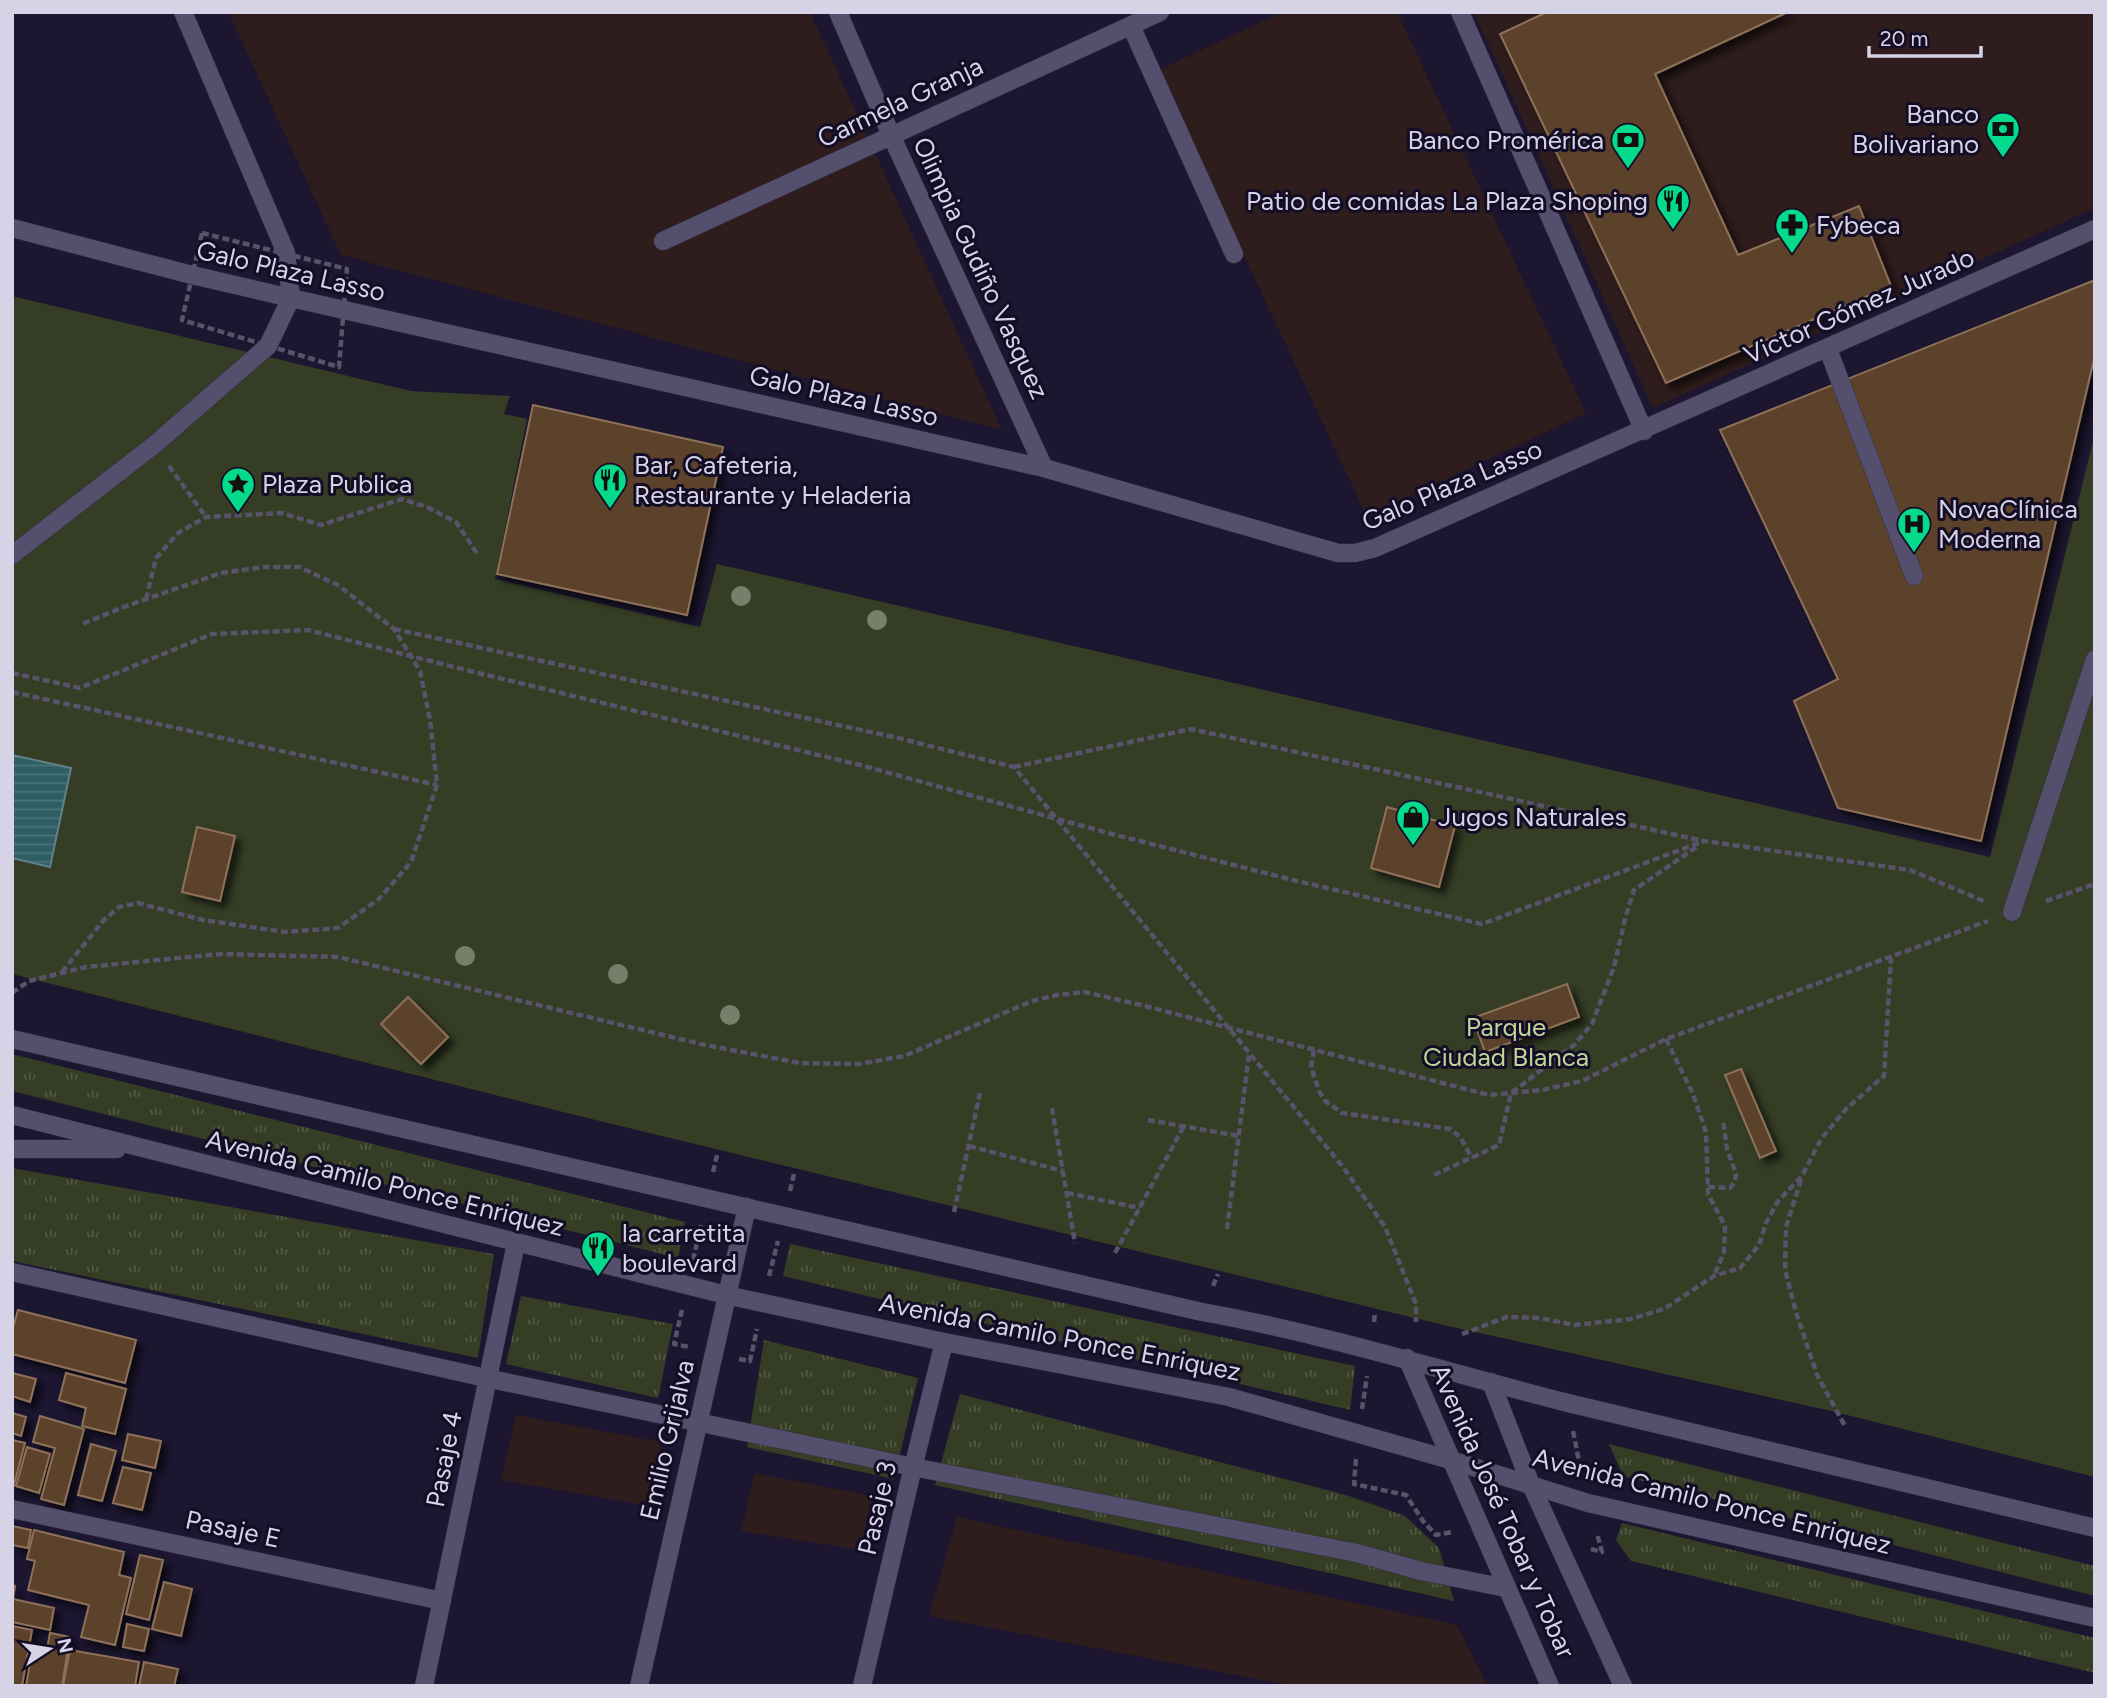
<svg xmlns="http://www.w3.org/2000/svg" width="2107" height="1698" font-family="Figtree,sans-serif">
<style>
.commercial{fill:#2f1c1c}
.grass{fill:url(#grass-tufts)}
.green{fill:#353d25}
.water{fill:url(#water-rules);stroke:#60808a;stroke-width:2}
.building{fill:#5b422b;stroke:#8d7159;stroke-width:2;filter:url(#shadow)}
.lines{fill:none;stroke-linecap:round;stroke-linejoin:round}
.service-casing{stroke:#343044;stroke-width:19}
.minor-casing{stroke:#343044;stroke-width:19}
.tertiary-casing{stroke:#343044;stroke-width:19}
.secondary-casing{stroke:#343044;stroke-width:19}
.path{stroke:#57536a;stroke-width:4.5;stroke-dasharray:7 3.5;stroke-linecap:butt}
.service{stroke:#544f6d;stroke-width:18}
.minor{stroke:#544f6d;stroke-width:18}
.tertiary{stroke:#544f6d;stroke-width:18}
.secondary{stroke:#544f6d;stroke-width:18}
.tree{fill:#767f6a}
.labels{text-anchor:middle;stroke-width:6;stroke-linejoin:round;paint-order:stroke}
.street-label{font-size:26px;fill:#d5d3e5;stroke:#130d26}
.poi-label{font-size:26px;fill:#d5d3e5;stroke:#130d26;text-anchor:start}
.park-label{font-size:26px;fill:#c0d59a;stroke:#130d26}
</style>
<defs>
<pattern id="grass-tufts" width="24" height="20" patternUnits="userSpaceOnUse" patternTransform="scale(1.75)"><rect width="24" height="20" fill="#353d25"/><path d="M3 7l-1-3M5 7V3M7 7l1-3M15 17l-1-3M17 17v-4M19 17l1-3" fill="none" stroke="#515844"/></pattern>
<pattern id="water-rules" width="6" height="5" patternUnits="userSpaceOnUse" patternTransform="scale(1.75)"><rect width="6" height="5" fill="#2e5d63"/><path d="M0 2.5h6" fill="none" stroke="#4b7379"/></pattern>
<filter id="shadow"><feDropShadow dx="6" dy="6" stdDeviation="3.5" flood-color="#0009"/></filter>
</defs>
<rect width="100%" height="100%" fill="#1c1630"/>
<g class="commercial">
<polygon points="228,12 810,12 1002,430 341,255"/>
<polygon points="1282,12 1397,12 1586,413 1367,517 1157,71"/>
<polygon points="1474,12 2095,12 2095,208 1653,408"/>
<polygon points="516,1415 661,1442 649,1506 501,1480"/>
<polygon points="755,1473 872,1496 860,1550 741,1531"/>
<polygon points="957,1517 1457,1625 1488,1686 1293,1686 929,1616"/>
</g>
<g class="grass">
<polygon points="12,1054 685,1222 678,1258 12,1091"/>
<polygon points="12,1168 494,1254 478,1358 12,1261"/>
<polygon points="790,1244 1355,1366 1350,1410 783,1276"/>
<polygon points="521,1296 673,1324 658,1398 506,1364"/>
<polygon points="764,1340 918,1378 894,1479 747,1447"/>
<polygon points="960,1394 1346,1495 1405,1516 1439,1548 1454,1601 935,1485"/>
<polygon points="1609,1444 2095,1566 2095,1596 1623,1476"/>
<polygon points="1622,1523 2095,1638 2095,1673 1631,1561 1616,1540"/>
</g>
<polygon class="green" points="12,296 411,391 510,396 504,414 527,419 495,579 700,627 717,564 1990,857 2095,433 2095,1477 1827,1410 1439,1324 567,1113 12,974"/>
<polygon class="water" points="12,755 71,768 50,867 12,858"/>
<g class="building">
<polygon points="1547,12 1788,12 1655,74 1738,255 1859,206 1891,286 1666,383 1500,34"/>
<polygon points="2095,280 2095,355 1981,841 1838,808 1794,701 1838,679 1720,430"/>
<polygon points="533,405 723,447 687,615 497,574"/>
<polygon points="1387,807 1455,826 1439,887 1371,868"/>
<polygon points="197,827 235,836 220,901 182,892"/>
<polygon points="1567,984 1579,1017 1485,1052 1473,1018"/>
<polygon points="408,997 448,1037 421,1064 381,1024"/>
<polygon points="1741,1069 1776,1151 1760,1158 1725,1075"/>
<polygon points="18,1310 136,1340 125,1383 12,1354 12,1331"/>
<polygon points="12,1373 36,1379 30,1402 12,1396"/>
<polygon points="66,1373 126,1389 115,1434 82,1426 86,1408 59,1400"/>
<polygon points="12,1413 26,1417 21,1436 12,1433"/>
<polygon points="40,1416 84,1429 64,1505 41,1499 55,1448 33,1442"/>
<polygon points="128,1434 161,1441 155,1468 122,1460"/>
<polygon points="12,1440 25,1443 14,1485 12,1485"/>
<polygon points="91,1444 116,1451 102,1501 78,1495"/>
<polygon points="27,1447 50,1454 39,1493 16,1486"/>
<polygon points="123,1467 151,1473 142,1510 113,1503"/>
<polygon points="12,1526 31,1530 28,1548 12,1545"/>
<polygon points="34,1530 124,1552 119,1575 131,1578 115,1645 81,1637 89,1605 28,1590 35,1561 27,1559"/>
<polygon points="140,1555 163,1560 149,1620 126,1614"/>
<polygon points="164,1582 192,1589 181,1636 152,1629"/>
<polygon points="12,1585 15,1586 13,1599 54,1608 50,1630 12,1622"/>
<polygon points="127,1624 149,1629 144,1651 123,1647"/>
<polygon points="12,1626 32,1630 22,1686 12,1686"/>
<polygon points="50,1633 70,1637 62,1686 26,1686 33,1646 47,1649"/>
<polygon points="70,1650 139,1662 135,1686 63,1686"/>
<polygon points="144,1662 178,1669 174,1686 139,1686"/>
</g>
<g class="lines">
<g class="service-casing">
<g id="service">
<polyline points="1828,349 1914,576"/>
<polyline points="2012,912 2095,659"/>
</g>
</g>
<g class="minor-casing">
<g id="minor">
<polyline points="838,12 891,135 1044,468"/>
<polyline points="1460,12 1644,431"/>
<polyline points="1131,26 1234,254"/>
<polyline points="663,241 1160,12"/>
<polyline points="291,298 1044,468 1338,553 1355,553 1375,548 2095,229"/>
<polyline points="12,1272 486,1378 913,1467 1357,1553 1421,1571 1506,1588"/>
<polyline points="12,1509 442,1601"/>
<polyline points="424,1686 516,1243"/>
<polyline points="639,1686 747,1207"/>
<polyline points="862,1686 909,1484 944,1342"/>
</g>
</g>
<g class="tertiary-casing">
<g id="tertiary">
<polyline points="183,12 286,253 291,298"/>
<polyline points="12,228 192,275 291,298"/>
<polyline points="12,555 154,445 268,346 291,298"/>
<polyline points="1407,1358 1550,1686"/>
<polyline points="1491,1382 1531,1485 1623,1686"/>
</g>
</g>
<g class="secondary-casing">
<g id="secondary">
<path d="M12,1039L1202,1312C1326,1334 1446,1372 1568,1403C1743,1446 1919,1486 2095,1528"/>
<polyline points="12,1115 726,1295 944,1342 1229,1397 1451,1460 1588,1503 2095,1618"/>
<polyline points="12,1149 117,1149"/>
</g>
</g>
<g class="path">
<polygon points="202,233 347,269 339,367 182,320"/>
<polyline points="169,466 206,517"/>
<polyline points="146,599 156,558 178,533 206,517 282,513 321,525 402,499 429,508 456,522 478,555"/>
<polyline points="394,629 898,738 1014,767 1343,1167 1385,1227 1416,1304 1416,1322"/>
<polyline points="12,673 80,688 212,634 308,630 474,672 860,765 1112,834 1297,881 1482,924 1704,841"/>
<polyline points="12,692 437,785"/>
<polyline points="1014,767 1191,729 1704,841 1910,870 1986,902"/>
<polyline points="2046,901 2095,884"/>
<polyline points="62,972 103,921 119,907 138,903 203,920 285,932 338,928 379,899 411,862 437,785 430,720 420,671 394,629 338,585 299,567 264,567 221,573 121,608 80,625"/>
<polyline points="12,993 29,981 86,967 221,954 338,957 705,1045 800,1063 859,1064 904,1056 1032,1001 1057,995 1085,992 1141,1005 1489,1095 1542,1090 1582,1081 1666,1039 1988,921"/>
<polyline points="1666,1039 1693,1094 1706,1132 1708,1194 1725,1226 1724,1252 1714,1276"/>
<polyline points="1314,1050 1311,1067 1319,1091 1324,1100 1342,1113 1450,1129 1460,1137 1472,1158"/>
<polyline points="1052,1108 1075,1243"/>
<polyline points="1148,1120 1239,1136"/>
<polyline points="969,1146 1063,1171"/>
<polyline points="713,1172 717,1155"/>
<polyline points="1434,1175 1499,1145 1511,1093 1574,1045 1592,1024 1614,967 1626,915 1634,890 1698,846"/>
<polyline points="1801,1180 1786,1227 1785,1270 1796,1312 1817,1375 1845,1426"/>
<polyline points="1708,1187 1730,1188 1735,1182 1736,1174 1727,1149 1723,1120"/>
<polyline points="790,1191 794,1174"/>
<polyline points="1067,1193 1140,1208"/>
<polyline points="954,1212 980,1093"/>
<polyline points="1227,1229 1249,1054"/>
<polyline points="1115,1253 1184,1126"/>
<polyline points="693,1260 701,1225"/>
<polyline points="769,1276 778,1241"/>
<polyline points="1213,1286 1218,1274"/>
<polyline points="682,1310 674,1344 689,1347"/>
<polyline points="1374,1322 1375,1312"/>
<polyline points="1462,1334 1507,1317 1540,1318 1574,1325 1631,1319 1664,1309 1714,1276 1740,1268 1759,1245 1766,1223 1778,1201 1802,1176 1821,1139 1847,1108 1884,1076 1891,958"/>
<polyline points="739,1359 750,1361 757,1329"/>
<polyline points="1362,1409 1367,1376"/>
<polyline points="1573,1431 1581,1471"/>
<polyline points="1356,1459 1354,1484 1406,1495 1423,1521 1436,1535 1452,1532"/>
<polyline points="1591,1549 1602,1552 1597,1534"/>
</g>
<use href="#service" class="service"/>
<use href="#minor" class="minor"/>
<use href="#tertiary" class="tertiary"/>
<use href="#secondary" class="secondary"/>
</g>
<g class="tree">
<circle cx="741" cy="596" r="10"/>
<circle cx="877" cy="620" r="10"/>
<circle cx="465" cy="956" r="10"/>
<circle cx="618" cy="974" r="10"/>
<circle cx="730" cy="1015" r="10"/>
</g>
<defs>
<g id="bank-pin" transform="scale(1.75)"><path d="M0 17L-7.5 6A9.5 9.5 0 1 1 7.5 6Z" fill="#05d98b" stroke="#130d26"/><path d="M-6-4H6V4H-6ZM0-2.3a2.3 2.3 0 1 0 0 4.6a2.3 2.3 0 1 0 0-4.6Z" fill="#111"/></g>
<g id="restaurant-pin" transform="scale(1.75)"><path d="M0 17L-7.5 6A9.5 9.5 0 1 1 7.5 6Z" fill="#05d98b" stroke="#130d26"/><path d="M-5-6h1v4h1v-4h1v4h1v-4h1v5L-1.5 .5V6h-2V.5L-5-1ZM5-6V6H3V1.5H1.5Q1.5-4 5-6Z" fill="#111"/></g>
<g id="pharmacy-pin" transform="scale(1.75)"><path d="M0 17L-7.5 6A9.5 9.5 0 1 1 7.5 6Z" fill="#05d98b" stroke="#130d26"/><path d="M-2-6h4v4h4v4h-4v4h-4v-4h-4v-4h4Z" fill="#111"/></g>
<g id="sight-pin" transform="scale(1.75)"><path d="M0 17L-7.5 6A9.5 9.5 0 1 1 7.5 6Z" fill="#05d98b" stroke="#130d26"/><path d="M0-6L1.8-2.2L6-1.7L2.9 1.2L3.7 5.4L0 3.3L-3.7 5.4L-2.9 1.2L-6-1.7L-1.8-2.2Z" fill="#111"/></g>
<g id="hospital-pin" transform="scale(1.75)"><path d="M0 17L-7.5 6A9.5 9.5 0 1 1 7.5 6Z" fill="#05d98b" stroke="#130d26"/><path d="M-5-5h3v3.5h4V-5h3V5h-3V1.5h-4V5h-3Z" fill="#111"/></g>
<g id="shop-pin" transform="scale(1.75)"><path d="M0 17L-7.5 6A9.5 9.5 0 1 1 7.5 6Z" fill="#05d98b" stroke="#130d26"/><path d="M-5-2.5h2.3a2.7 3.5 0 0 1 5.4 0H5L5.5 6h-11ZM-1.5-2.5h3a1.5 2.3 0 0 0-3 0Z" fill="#111"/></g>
</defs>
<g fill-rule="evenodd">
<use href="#bank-pin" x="2003" y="129"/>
<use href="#bank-pin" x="1628" y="140"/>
<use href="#restaurant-pin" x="1673" y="201"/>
<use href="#pharmacy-pin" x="1792" y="225"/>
<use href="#restaurant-pin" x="610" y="480"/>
<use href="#sight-pin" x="238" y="484"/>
<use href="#hospital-pin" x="1914" y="524"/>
<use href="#shop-pin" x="1413" y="817"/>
<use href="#restaurant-pin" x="598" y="1248"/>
</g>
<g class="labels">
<g class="street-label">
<text transform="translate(900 102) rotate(-25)" y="9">Carmela Granja</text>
<text transform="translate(981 268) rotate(65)" y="9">Olimpia Gudiño Vasquez</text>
<text transform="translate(291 271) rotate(13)" y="9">Galo Plaza Lasso</text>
<text transform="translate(1859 306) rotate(-24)" y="9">Victor Gómez Jurado</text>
<text transform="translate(844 396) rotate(13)" y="9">Galo Plaza Lasso</text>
<text transform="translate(1452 485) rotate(-23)" y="9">Galo Plaza Lasso</text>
<text transform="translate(385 1183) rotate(14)" y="9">Avenida Camilo Ponce Enriquez</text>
<text transform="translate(1060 1337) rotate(11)" y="9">Avenida Camilo Ponce Enriquez</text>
<text transform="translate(667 1440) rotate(-77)" y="9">Emilio Grijalva</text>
<text transform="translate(444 1459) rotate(-79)" y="9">Pasaje 4</text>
<text transform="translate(1712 1501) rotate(14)" y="9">Avenida Camilo Ponce Enriquez</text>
<text transform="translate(877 1508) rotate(-77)" y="9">Pasaje 3</text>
<text transform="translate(1503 1511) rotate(66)" y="9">Avenida José Tobar y Tobar</text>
<text transform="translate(233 1529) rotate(12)" y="9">Pasaje E</text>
</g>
<g class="poi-label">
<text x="1979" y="123" text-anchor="end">Banco<tspan x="1979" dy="30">Bolivariano</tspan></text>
<text x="1604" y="149" text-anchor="end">Banco Promérica</text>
<text x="1648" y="210" text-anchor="end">Patio de comidas La Plaza Shoping</text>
<text x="1816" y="234">Fybeca</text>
<text x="634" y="474">Bar, Cafeteria,<tspan x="634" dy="30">Restaurante y Heladeria</tspan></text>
<text x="262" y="493">Plaza Publica</text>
<text x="1938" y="518">NovaClínica<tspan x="1938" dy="30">Moderna</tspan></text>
<text x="1438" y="826">Jugos Naturales</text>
<text x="622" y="1242">la carretita<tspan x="622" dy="30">boulevard</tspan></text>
</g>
<g class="park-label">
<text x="1506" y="1036">Parque<tspan x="1506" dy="30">Ciudad Blanca</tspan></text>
</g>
</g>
<rect width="2107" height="1698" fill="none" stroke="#d5d3e5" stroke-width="28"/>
<g transform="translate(49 1649) rotate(78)" stroke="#130d26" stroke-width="5" paint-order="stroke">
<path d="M0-5L12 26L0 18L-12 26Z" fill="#d5d3e5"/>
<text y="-10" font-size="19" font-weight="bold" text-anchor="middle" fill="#d5d3e5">N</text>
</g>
<path d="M1869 46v10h112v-10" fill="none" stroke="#d5d3e5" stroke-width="3.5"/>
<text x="1880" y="46" font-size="21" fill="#d5d3e5" stroke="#130d26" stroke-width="5" paint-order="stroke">20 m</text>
</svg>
